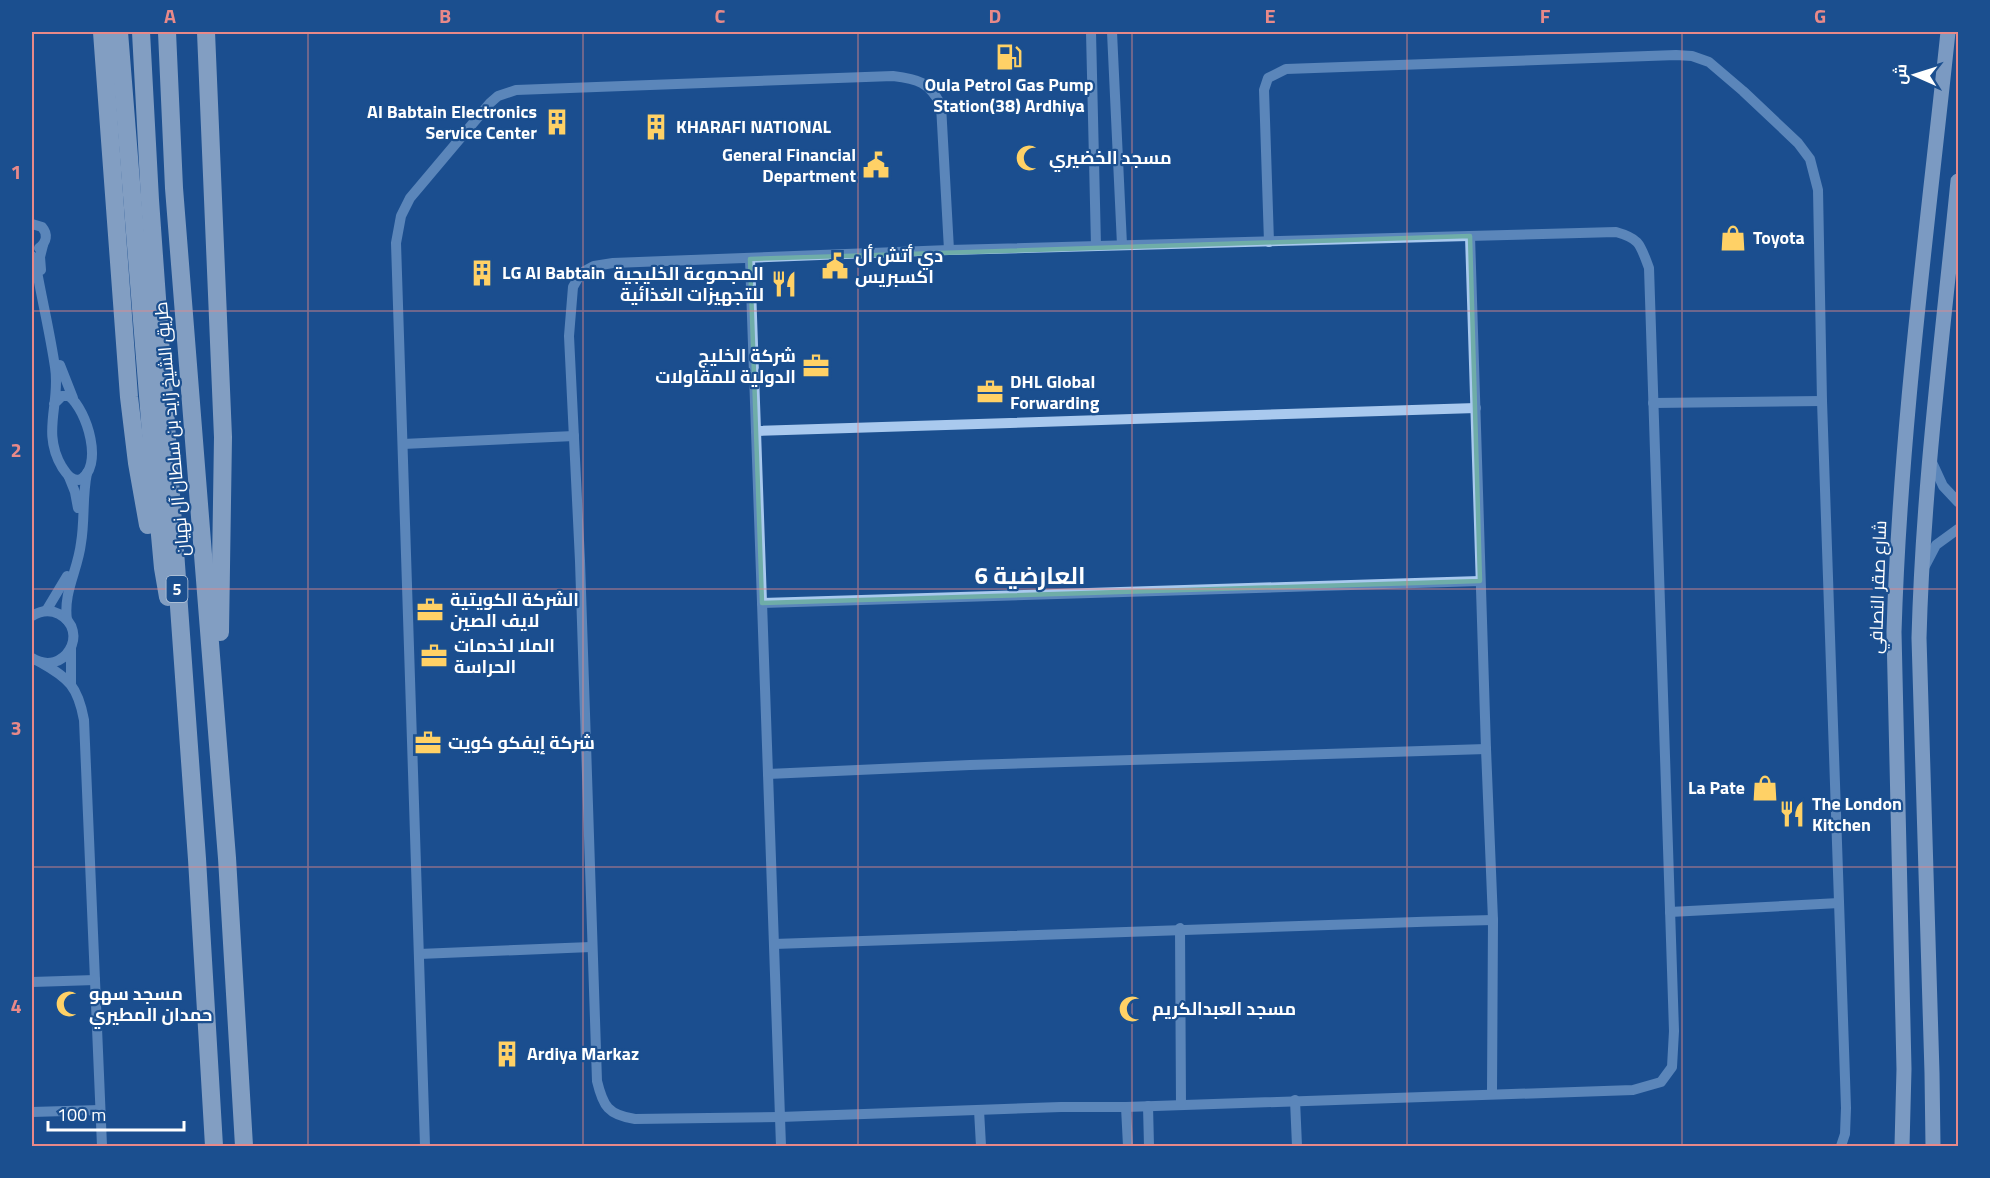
<svg xmlns="http://www.w3.org/2000/svg" width="1990" height="1178" font-family="'Titillium Web',Cairo,sans-serif">
<style>
.lines{fill:none;stroke-linecap:round;stroke-linejoin:round}
.minor{stroke:#a9c9ee;stroke-width:10}
.major{stroke:#f0f6ff;stroke-width:15}
.highway{stroke:#fff;stroke-width:18}
.marked{fill:none;stroke:#6fada8;stroke-width:4.5;stroke-linejoin:round}
.grid{fill:none;stroke:#e88989;stroke-width:1.5;stroke-opacity:0.55}
.labels{text-anchor:middle;stroke-width:4.5;stroke-linejoin:round;paint-order:stroke}
.shield{fill:#1b4f8f;stroke:#bbcadd;stroke-width:1.5}
.shield-label{font-size:16px;font-weight:bold;fill:#fff}
.poi-label{font-size:18px;font-weight:bold;fill:#fff;stroke:#1b4f8f;text-anchor:start}
.street-label{font-size:18px;fill:#fff;stroke:#1b4f8f}
.district-label{font-size:24px;font-weight:bold;fill:#fff;stroke:#1b4f8f}
.neatline{fill:none;stroke:#e88989;stroke-width:2}
.grid-label{font-size:20px;text-anchor:middle;font-weight:bold;fill:#e88989}
</style>
<rect width="100%" height="100%" fill="#1b4f8f"/>
<g class="lines">
<g class="minor">
<polyline points="1091,32 1096,246"/>
<polyline points="1112,32 1122,245"/>
<path d="M32,224L42,227C48,234 47,242 39,248"/>
<path d="M1616,232C1641,239 1640,245 1649,268L1674,1031L1672,1067L1661,1082L1633,1090L1126,1107H1061L780,1117L635,1119C608,1115 603,1106 597,1081L580,561L569,336L573,287L581,273L594,266L613,263L949,250Z"/>
<polyline points="1470,236 1486,749 1493,920 1492,1093"/>
<polyline points="1269,242 1264,90 1268,78 1286,69 1676,55 1692,56 1709,62 1743,91 1798,143 1810,159 1818,190 1822,401 1846,1108 1845,1134 1841,1146"/>
<path d="M32,256L36,266C42,300 50,333 55,367C61,403 41,432 62,467C67,474 70,480 79,480C105,468 87,410 69,396H62L54,404"/>
<polyline points="750,259 781,1146"/>
<polyline points="41,270 40,257 43,245"/>
<polyline points="60,365 73,398"/>
<polyline points="1653,403 1822,401"/>
<polyline points="756,431 1476,408"/>
<polyline points="403,444 574,436"/>
<polyline points="1931,460 1943,486 1958,502"/>
<polyline points="69,477 75,492 78,508"/>
<polyline points="1925,566 1936,545 1958,529"/>
<polyline points="762,603 1480,581"/>
<polyline points="46,611 67,576"/>
<path d="M32,616C40,611 49,609 59,614C91,631 64,678 32,658"/>
<path d="M67,620C63,592 78,570 81,543C85,520 82,497 87,473"/>
<polyline points="71,648 71,684"/>
<path d="M40,662C69,678 78,687 84,720L102,1146"/>
<polyline points="768,774 970,765 1486,749"/>
<polyline points="1670,912 1839,903"/>
<polyline points="1180,928 1181,1104"/>
<path d="M774,944C1013,936 1253,926 1493,920"/>
<polyline points="419,954 591,947"/>
<polyline points="32,982 95,980"/>
<polyline points="1295,1100 1297,1146"/>
<polyline points="1148,1106 1149,1146"/>
<polyline points="1126,1107 1128,1146"/>
<polyline points="979,1110 981,1146"/>
<polyline points="32,1112 100,1110"/>
<path d="M425,1146L396,243L401,216L410,198L490,103L498,96L516,90L893,76C918,79 929,82 941,105L949,250"/>
</g>
<g class="major">
<path d="M1902,1146L1904,1069L1894,632C1900,432 1927,231 1948,32"/>
<path d="M1933,1146L1932,1073L1919,638C1923,485 1943,333 1958,181"/>
</g>
<g class="highway">
<polyline points="102,32 129,397 137,463 148,525"/>
<polyline points="119,32 153,458 163,568 168,597"/>
<polyline points="141,32 150,200 197,859 214,1146"/>
<polyline points="167,32 174,188 227,858 244,1146"/>
<polyline points="206,32 223,437 220,632"/>
</g>
</g>
<path d="M0 0H1990V1178H0ZM1470,236L1480,581L762,603L750,259Z" fill="#1b4f8f" fill-opacity=".55" fill-rule="evenodd"/>
<path class="marked" d="M1470,236L1480,581L762,603L750,259Z"/>
<path class="grid" d="M308,32V1146M583,32V1146M858,32V1146M1132,32V1146M1407,32V1146M1682,32V1146M32,311H1958M32,589H1958M32,867H1958"/>
<defs>
<g id="fuel-bare" transform="scale(2.07)"><path d="M-5.5-6h7V0h2V4h1.3V-2.5L3-4.5l.8-.8L6-3V5H2.5V1h-1V6h-7ZM-4.2-4.7v3.2H.2V-4.7Z" fill="#ffd166" stroke="#1b4f8f" stroke-width="2.5" paint-order="stroke"/></g>
<g id="building-bare" transform="scale(2.07)"><path d="M-4-6H4V6H1V3H-1V6H-4ZM-2.5-4.3h1.7v1.8h-1.7ZM.8-4.3h1.7v1.8H.8ZM-2.5-1h1.7V.8h-1.7ZM.8-1h1.7V.8H.8Z" fill="#ffd166" stroke="#1b4f8f" stroke-width="2.5" paint-order="stroke"/></g>
<g id="mosque-bare" transform="scale(2.07)"><path d="M3.5-4.9A6 6 0 1 0 3.5 4.9A5 5 0 1 1 3.5-4.9Z" fill="#ffd166" stroke="#1b4f8f" stroke-width="2.5" paint-order="stroke"/></g>
<g id="civic-bare" transform="scale(2.07)"><path d="M-.6-6.5H3V-4.5H.6V-3L4-1V1h2V6H-6V1h2V-1L-.6-3ZM-1.2 2.5V6h2.4V2.5Z" fill="#ffd166" stroke="#1b4f8f" stroke-width="2.5" paint-order="stroke"/></g>
<g id="shop-bare" transform="scale(2.07)"><path d="M-5-2.5h2.3a2.7 3.5 0 0 1 5.4 0H5L5.5 6h-11ZM-1.5-2.5h3a1.5 2.3 0 0 0-3 0Z" fill="#ffd166" stroke="#1b4f8f" stroke-width="2.5" paint-order="stroke"/></g>
<g id="restaurant-bare" transform="scale(2.07)"><path d="M-5-6h1v4h1v-4h1v4h1v-4h1v5L-1.5 .5V6h-2V.5L-5-1ZM5-6V6H3V1.5H1.5Q1.5-4 5-6Z" fill="#ffd166" stroke="#1b4f8f" stroke-width="2.5" paint-order="stroke"/></g>
<g id="office-bare" transform="scale(2.07)"><path d="M-6-3h4V-5.5h4V-3h4V5H-6ZM-1-4.5V-3h2v-1.5ZM-6 0V1H6V0Z" fill="#ffd166" stroke="#1b4f8f" stroke-width="2.5" paint-order="stroke"/></g>
</defs>
<g fill-rule="evenodd">
<use href="#fuel-bare" x="1009" y="57"/>
<use href="#building-bare" x="557" y="122"/>
<use href="#building-bare" x="656" y="127"/>
<use href="#mosque-bare" x="1029" y="158"/>
<use href="#civic-bare" x="876" y="165"/>
<use href="#shop-bare" x="1733" y="238"/>
<use href="#civic-bare" x="835" y="266"/>
<use href="#building-bare" x="482" y="273"/>
<use href="#restaurant-bare" x="784" y="284"/>
<use href="#office-bare" x="816" y="366"/>
<use href="#office-bare" x="990" y="392"/>
<use href="#office-bare" x="430" y="610"/>
<use href="#office-bare" x="434" y="656"/>
<use href="#office-bare" x="428" y="743"/>
<use href="#shop-bare" x="1765" y="788"/>
<use href="#restaurant-bare" x="1792" y="814"/>
<use href="#mosque-bare" x="69" y="1004"/>
<use href="#mosque-bare" x="1132" y="1009"/>
<use href="#building-bare" x="507" y="1054"/>
</g>
<g class="labels">
<rect class="shield" x="166.5" y="576" width="21" height="26" rx="4.5"/>
<g class="shield-label">
<text x="177" y="595">5</text>
</g>
<g class="poi-label">
<text x="1009" y="91" text-anchor="middle">Oula Petrol Gas Pump<tspan x="1009" dy="21">Station(38) Ardhiya</tspan></text>
<text x="537" y="118" text-anchor="end">Al Babtain Electronics<tspan x="537" dy="21">Service Center</tspan></text>
<text x="676" y="133">KHARAFI NATIONAL</text>
<text x="856" y="161" text-anchor="end">General Financial<tspan x="856" dy="21">Department</tspan></text>
<text x="1049" y="164">مسجد الخضيري</text>
<text x="1753" y="244">Toyota</text>
<text x="855" y="262">دي أتش أل<tspan x="855" dy="21">اكسبريس</tspan></text>
<text x="502" y="279">LG Al Babtain</text>
<text x="764" y="280" text-anchor="end">المجموعة الخليجية<tspan x="764" dy="21">للتجهيزات الغذائية</tspan></text>
<text x="796" y="362" text-anchor="end">شركة الخليج<tspan x="796" dy="21">الدولية للمقاولات</tspan></text>
<text x="1010" y="388">DHL Global<tspan x="1010" dy="21">Forwarding</tspan></text>
<text x="450" y="606">الشركة الكويتية<tspan x="450" dy="21">لايف الصين</tspan></text>
<text x="454" y="652">الملا لخدمات<tspan x="454" dy="21">الحراسة</tspan></text>
<text x="448" y="749">شركة إيفكو كويت</text>
<text x="1745" y="794" text-anchor="end">La Pate</text>
<text x="1812" y="810">The London<tspan x="1812" dy="21">Kitchen</tspan></text>
<text x="89" y="1000">مسجد سهو<tspan x="89" dy="21">حمدان المطيري</tspan></text>
<text x="1152" y="1015">مسجد العبدالكريم</text>
<text x="527" y="1060">Ardiya Markaz</text>
</g>
<g class="street-label">
<text transform="translate(172 429) rotate(-95)" y="6">طريق الشيخ زايد بن سلطان آل نهيان</text>
<text transform="translate(1878 587) rotate(-88)" y="6">شارع صقر النصافي</text>
</g>
<g class="district-label">
<text x="1030" y="584">العارضية 6</text>
</g>
</g>
<rect width="1990" height="1178" fill="none" stroke="#1b4f8f" stroke-width="66"/>
<g transform="translate(1915 75) rotate(273)" stroke="#1b4f8f" stroke-width="4.5" paint-order="stroke">
<path d="M0-4.5L10 22L0 15L-10 22Z" fill="#ffffff"/>
<text y="-9" font-size="16" font-weight="bold" text-anchor="middle" fill="#ffffff">ش</text>
</g>
<path d="M48 1121v9h136v-9" fill="none" stroke="#ffffff" stroke-width="3"/>
<text x="57" y="1121" font-size="18" fill="#ffffff" stroke="#1b4f8f" stroke-width="4.5" paint-order="stroke">100 m</text>
<rect x="33" y="33" width="1924" height="1112" class="neatline"/>
<g class="grid-label">
<text x="170" y="23">A</text>
<text x="445" y="23">B</text>
<text x="720" y="23">C</text>
<text x="995" y="23">D</text>
<text x="1270" y="23">E</text>
<text x="1545" y="23">F</text>
<text x="1820" y="23">G</text>
<text x="16" y="179">1</text>
<text x="16" y="457">2</text>
<text x="16" y="735">3</text>
<text x="16" y="1013">4</text>
</g>
</svg>
